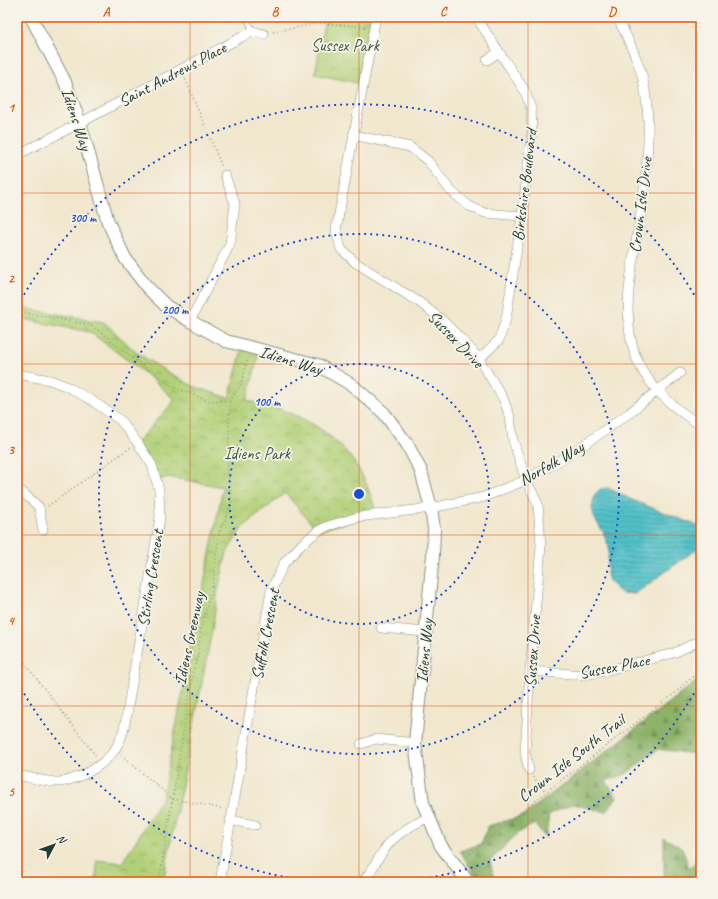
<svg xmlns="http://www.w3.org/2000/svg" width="718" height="899" font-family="Caveat,sans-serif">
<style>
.forest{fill:url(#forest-firs);stroke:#56784e}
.park{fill:url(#park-crowns);stroke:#688656}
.water{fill:url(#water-rules);stroke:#397f7e}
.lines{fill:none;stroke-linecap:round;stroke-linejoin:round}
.service-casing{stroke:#889281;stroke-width:6}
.minor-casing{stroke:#889281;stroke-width:10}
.tertiary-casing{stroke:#889281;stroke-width:14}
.path{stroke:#889281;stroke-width:1.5;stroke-dasharray:1 3;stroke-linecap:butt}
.service{stroke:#fff;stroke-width:4.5}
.minor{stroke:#fff;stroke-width:9}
.tertiary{stroke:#fff;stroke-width:12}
.grid{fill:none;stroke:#de580e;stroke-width:1;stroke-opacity:0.55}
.ring{fill:none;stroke:#1d4ed8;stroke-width:2;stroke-dasharray:2 4}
.labels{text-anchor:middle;stroke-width:3.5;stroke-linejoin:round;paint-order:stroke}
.park-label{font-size:17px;fill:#3c5a41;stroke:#f7f3e8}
.street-label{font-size:17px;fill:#1f3d34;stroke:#f7f3e8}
.centre{fill:#1d4ed8;stroke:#f7f3e8;stroke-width:2}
.ring-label{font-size:12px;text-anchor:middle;font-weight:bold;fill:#1d4ed8;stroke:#f7f3e8;stroke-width:3.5;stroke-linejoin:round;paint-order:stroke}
.neatline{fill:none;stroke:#de580e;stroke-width:1.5}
.grid-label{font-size:13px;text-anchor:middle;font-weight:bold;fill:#de580e}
</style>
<defs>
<pattern id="forest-firs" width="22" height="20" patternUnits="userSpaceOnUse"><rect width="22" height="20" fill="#8cb268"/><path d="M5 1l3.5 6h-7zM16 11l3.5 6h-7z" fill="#729256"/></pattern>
<pattern id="park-crowns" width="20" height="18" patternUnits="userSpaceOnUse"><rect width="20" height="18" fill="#b1d077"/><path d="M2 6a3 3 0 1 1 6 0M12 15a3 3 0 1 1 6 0" fill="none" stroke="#8faa62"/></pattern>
<pattern id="water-rules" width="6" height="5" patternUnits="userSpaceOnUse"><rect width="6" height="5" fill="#53c1c9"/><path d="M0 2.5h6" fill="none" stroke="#449ea4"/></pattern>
</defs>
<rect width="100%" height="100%" fill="#f7f3e8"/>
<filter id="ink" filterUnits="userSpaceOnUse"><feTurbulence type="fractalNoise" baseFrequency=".025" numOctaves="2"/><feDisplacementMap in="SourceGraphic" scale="8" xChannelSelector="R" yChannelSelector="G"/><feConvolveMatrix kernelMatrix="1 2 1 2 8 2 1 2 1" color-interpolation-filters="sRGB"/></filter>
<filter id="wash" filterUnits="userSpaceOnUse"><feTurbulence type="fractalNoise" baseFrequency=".012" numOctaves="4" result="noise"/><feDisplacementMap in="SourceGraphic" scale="16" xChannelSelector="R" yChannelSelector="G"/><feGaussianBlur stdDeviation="0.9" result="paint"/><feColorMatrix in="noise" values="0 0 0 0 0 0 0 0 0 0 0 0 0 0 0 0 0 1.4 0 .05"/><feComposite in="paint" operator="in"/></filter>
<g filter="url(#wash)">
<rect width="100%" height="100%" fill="#f1e7ce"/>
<g class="forest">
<polygon points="701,678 701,733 695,733 701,755 658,749 626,774 606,781 617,797 606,812 573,804 549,814 546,838 534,824 518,833 490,861 494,879 491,882 479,882 460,851 481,844 488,826 523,816"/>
<polygon points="664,838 682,848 689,868 701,858 701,882 663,882 664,881"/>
</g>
<g class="park">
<polygon points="325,17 376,17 362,84 315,74"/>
<path d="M17,307L104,322L136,352L167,372L193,386L229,398L243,346L260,349L247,401C257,403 268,404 277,408C330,426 364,459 376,514L318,531L285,493L242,528L227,552L218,591L211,636L163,882H96L97,860L122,863L162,798L223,487L168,477L156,481L137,442L175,400L151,378L90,332L17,318Z"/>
</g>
<polygon class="water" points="608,488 632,500 701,527 701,546 635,594 622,593 615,588 609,581 607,574 609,547 603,532 594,517 592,507 595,494 600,489"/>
</g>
<g filter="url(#ink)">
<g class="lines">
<g class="service-casing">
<polyline id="service" points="246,17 253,31"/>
</g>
<g class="minor-casing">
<g id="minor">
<polyline points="376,17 336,230 341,249 356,263 419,302 442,320 468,346 479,359 503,398 510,417 513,440 526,480 538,504 541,546 530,671 525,753 529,770"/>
<polyline points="476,17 525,91 531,109 532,130 522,216 506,319 499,340 479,359"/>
<path d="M617,17C624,31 632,46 637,61C644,76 647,104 648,121C649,151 645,182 641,212C634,258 617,319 639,364C651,389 677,411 701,425"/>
<polyline points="487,60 499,52"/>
<polyline points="353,135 410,147 428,161 450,190 469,206 485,213 522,216"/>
<polyline points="17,155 80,123 253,31 264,34"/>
<polyline points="190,321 230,244 235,204 225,175"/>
<path d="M17,374L50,380L68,387L91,400L120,420L137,442L152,465L159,490L160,517L127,713C125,723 124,733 119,742C110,763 81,779 60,782C50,783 28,777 17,775"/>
<polyline points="17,490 22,492 39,507 43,530"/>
<polyline points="381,628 426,632"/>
<polyline points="530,671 584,675 605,671 674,653 695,643"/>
<polyline points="361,744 376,739 415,743"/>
<polyline points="230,820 255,825"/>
<polyline points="220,882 271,591 284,563 303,543 318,531 328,526 358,517 431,508 484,497 526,480 574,452 629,413 680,373"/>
<path d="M362,882C371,873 375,863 382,853C393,835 410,826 429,817"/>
</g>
</g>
<g class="tertiary-casing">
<polyline id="tertiary" points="31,17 65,82 80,123 108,222 125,258 146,286 166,306 190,321 226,341 318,365 352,385 384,413 407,444 421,471 431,508 434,529 433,555 415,743 423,803 441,846 468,882"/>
</g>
<g class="path">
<polyline points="273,32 320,23 366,27"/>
<polyline points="184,76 222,167"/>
<polyline points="17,311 90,325 101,332 137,362 177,389 210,401 230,400 241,385 248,358"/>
<polyline points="48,506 131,447"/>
<polyline points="17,653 96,756"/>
<polyline points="121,755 173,799 224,809"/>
<polyline points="533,777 546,792"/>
<polyline points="464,859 546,792 674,694 701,669"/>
<polyline points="159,882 193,672 198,656 201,628 212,589 219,533 232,502 228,473 230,400"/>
</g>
<use href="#service" class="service"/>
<use href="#minor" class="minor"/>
<use href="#tertiary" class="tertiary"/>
</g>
</g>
<path class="grid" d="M190,17V882M359,17V882M528,17V882M17,193H701M17,364H701M17,535H701M17,706H701"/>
<g class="ring">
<circle cx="359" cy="494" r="130"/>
<circle cx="359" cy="494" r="260"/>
<path d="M700 683A390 390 0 0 1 400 882M318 882A390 390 0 0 1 18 683M18 305A390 390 0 0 1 700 305"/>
</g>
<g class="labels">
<g class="park-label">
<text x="345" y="51">Sussex Park</text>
<text x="257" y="459">Idiens Park</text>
</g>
<g class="street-label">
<text transform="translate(172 74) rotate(-28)" y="6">Saint Andrews Place</text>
<text transform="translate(77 119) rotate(72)" y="6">Idiens Way</text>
<text transform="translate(524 185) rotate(-83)" y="6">Birkshire Boulevard</text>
<text transform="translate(640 205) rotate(-83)" y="6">Crown Isle Drive</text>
<text transform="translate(456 339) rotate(46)" y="6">Sussex Drive</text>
<text transform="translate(291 360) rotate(17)" y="6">Idiens Way</text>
<text transform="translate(551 463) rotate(-30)" y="6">Norfolk Way</text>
<text transform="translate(150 578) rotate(-81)" y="6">Stirling Crescent</text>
<text transform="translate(265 634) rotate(-79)" y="6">Suffolk Crescent</text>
<text transform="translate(189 638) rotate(-78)" y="6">Idiens Greenway</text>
<text transform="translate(424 651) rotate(-85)" y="6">Idiens Way</text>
<text transform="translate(532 651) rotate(-86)" y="6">Sussex Drive</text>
<text transform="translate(614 666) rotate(-11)" y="6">Sussex Place</text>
<text transform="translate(571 758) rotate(-38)" y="6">Crown Isle South Trail</text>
</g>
</g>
<circle cx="359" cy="494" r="6" class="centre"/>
<g class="ring-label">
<text x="83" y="222">300 m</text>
<text x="175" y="314">200 m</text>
<text x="267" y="406">100 m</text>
</g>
<rect width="718" height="899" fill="none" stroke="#f7f3e8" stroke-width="44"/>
<g transform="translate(54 845) rotate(49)" stroke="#f7f3e8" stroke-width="3" paint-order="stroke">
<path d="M0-3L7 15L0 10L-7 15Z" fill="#1f3d34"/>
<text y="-6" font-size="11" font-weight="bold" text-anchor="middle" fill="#1f3d34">N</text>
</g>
<rect x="22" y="22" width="674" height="855" class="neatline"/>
<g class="grid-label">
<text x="106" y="16">A</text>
<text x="275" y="16">B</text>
<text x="443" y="16">C</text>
<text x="612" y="16">D</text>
<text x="11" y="112">1</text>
<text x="11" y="283">2</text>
<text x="11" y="454">3</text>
<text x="11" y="625">4</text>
<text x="11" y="796">5</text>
</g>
</svg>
